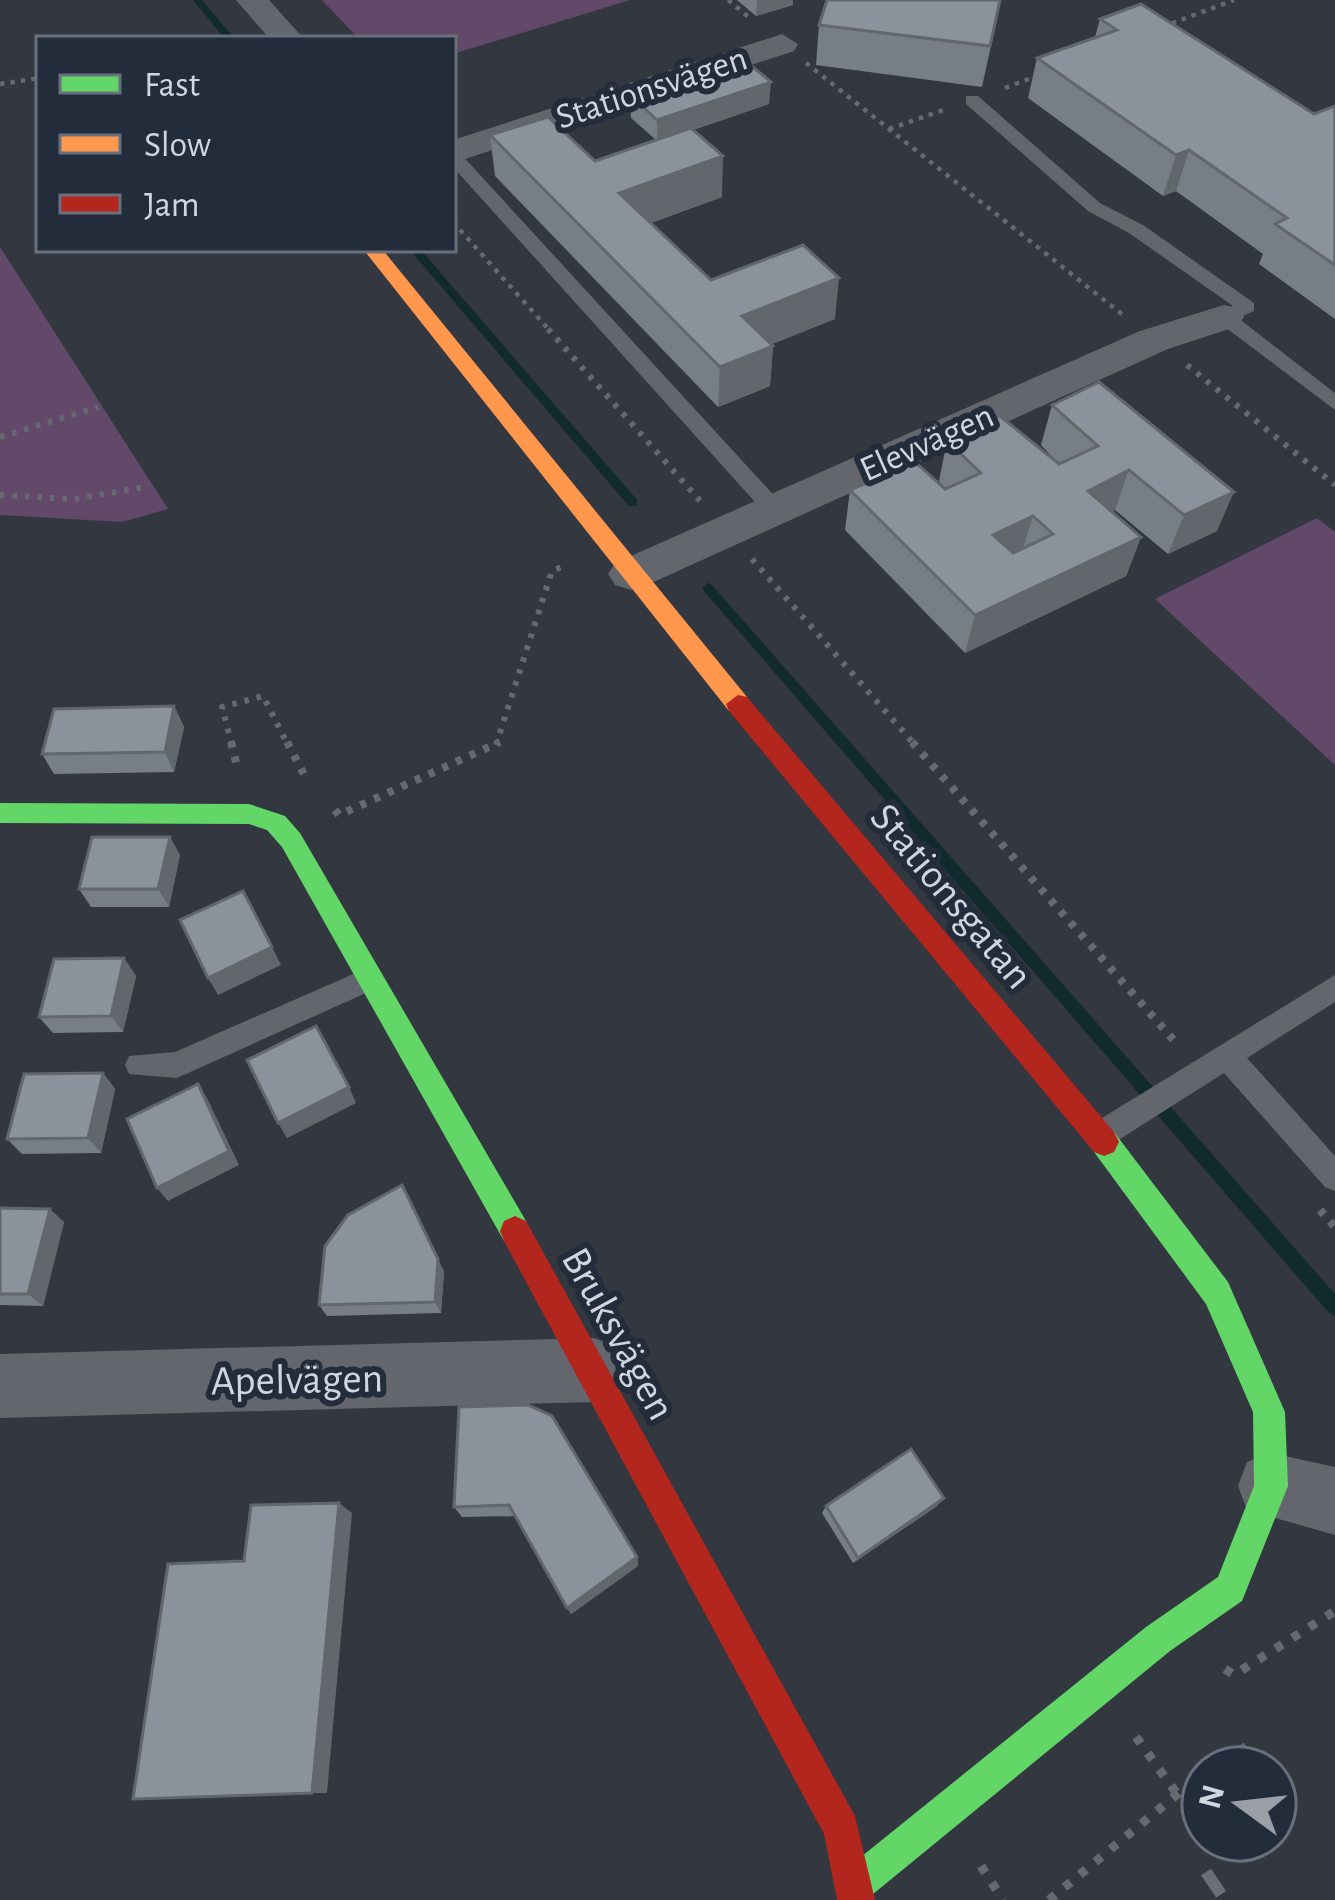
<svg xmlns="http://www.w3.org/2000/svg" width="1335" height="1900" font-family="'Alegreya Sans',sans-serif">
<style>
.green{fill:#634969}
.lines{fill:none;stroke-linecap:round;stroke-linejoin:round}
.stream{fill:#102a2d;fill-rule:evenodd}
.path-far3{stroke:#66696f;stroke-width:4.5;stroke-dasharray:4.5 6;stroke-linecap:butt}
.path-far2{stroke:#66696f;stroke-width:6;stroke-dasharray:4.5 8;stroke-linecap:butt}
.path-far1{stroke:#66696f;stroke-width:8;stroke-dasharray:6 9;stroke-linecap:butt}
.path{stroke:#66696f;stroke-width:9;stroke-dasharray:8 12;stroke-linecap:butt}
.lane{fill:#63666c;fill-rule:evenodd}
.street{fill:#63666c;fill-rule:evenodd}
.fast{fill:#63d668;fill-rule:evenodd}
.slow{fill:#ff974d;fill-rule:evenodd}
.jam{fill:#b3261e;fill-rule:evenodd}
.rail{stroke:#6a6e75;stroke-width:12;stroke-dasharray:27 27;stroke-linecap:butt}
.wall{fill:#777e85}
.shaded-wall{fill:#61676c}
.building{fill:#8a939b;stroke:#61676c;stroke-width:3;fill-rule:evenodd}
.labels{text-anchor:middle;stroke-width:12;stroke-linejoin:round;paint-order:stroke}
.far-street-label{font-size:36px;fill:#d0d5df;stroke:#232c3b}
.street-label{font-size:42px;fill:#d0d5df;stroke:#232c3b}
</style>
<rect width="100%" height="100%" fill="#33373f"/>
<g class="green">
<polygon points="322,0 630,0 453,54 453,39 359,39"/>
<polygon points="0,247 168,509 122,522 0,515"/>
<polygon points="1317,518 1335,532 1335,765 1155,599"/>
</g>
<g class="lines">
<g class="stream">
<polygon points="193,0 202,0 235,39 225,39"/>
<polygon points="409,249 420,249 637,500 637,506 629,506"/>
<polygon points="708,583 712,585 1335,1294 1335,1316 1329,1313 704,591 702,588"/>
</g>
<g class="path-far3">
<polyline points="728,0 752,20"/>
<polyline points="1162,27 1234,0"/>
<polyline points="806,63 1123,315"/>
<polyline points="0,84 39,78"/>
<polyline points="1005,88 1042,74"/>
<polyline points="889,129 946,109"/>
<polyline points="453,222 551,332"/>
</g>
<g class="path-far2">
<polyline points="548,329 702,503"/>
<polyline points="1187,365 1335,485"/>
<polyline points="0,437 98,407"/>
<polyline points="0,495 74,499 145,487"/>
<polyline points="752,559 915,745"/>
<polyline points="232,745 222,707 263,696 288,745"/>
<polyline points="496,745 552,571 564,566"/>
</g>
<g class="path-far1">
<polyline points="231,742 237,766"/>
<polyline points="287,742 308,782"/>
<polyline points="912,742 1177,1044"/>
<polyline points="335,810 339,815 500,742"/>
<polyline points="1320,1210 1335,1227"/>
</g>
<g class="path">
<polyline points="1225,1669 1234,1675 1335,1611"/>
<polyline points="1136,1737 1177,1794"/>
<polyline points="1209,1768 1239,1744 1256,1768"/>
<polyline points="981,1866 1003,1900"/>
<polyline points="1049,1900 1203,1773"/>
</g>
<g class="lane">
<polygon points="966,96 978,96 1100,203 1143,225 1254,303 1254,311 1238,318 1335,393 1335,410 1217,321 1217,313 1233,306 1129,233 1088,211 966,104"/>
<polygon points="453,151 459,152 781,503 781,513 765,513 453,167"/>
<polygon points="367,968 377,972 381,980 377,988 177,1078 129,1074 125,1065 129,1056 175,1052"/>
<polygon points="1335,975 1335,1002 1247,1058 1335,1156 1335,1191 1325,1187 1224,1073 1109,1146 1099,1150 1089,1146 1084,1136 1089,1126"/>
</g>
<g class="street">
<polygon points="236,0 269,0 304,39 270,39"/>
<polygon points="782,34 798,44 794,51 453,163 453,140"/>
<polygon points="1224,305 1238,308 1244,317 1238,326 1168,349 647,585 631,590 615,585 608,574 615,563 1140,331"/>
<polygon points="594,1338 617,1347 626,1370 617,1393 594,1402 0,1418 0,1354"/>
<polygon points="1271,1453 1335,1467 1335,1535 1247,1510 1238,1486 1247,1462"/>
</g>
<g class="fast">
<polygon points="0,803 249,804 285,816 300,833 526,1221 530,1231 526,1241 515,1246 504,1241 282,847 267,830 249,824 0,823"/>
<polygon points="1104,1128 1114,1132 1228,1282 1285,1412 1288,1486 1242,1601 1170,1651 867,1899 842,1900 835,1886 841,1873 1146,1627 1218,1577 1254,1486 1253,1412 1206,1304 1094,1152 1089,1142 1094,1132"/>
</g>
<polygon class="slow" points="363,249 382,249 747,697 750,704 747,711 729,711"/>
<g class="jam">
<polygon points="738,695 747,697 1114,1132 1119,1142 1114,1152 1104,1156 1094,1152 729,711 726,704"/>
<polygon points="515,1216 526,1221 855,1816 875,1900 837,1900 824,1834 504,1241 500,1231 504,1221"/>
</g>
<polyline class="rail" points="1206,1872 1225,1900"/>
</g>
<g class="wall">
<polygon points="737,0 793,0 793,5 756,16"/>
<polygon points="1001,0 982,87 816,65 819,25"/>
<polygon points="1100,19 1314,114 1335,106 1335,319 1259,264 1263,254 1176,191 1163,196 1028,98 1037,58 1095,37"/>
<polygon points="630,95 769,104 693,130 722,197 651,223 711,280 835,319 771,344 773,346 770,386 718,407 495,176 490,135 595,161 656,140 631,118"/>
<polygon points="1052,405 1217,531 1168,554 1115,510 1112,512 1141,537 1126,576 965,653 845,530 850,490 946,489 939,481 947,441 1059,464 1041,445"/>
<polygon points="174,706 184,727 174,772 54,774 42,754"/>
<polygon points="180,855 169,907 91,907 79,889"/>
<polygon points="124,958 136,976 123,1032 53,1033 39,1017"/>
<polygon points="103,1073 115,1089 101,1153 22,1154 7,1139"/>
<polygon points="0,1208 64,1222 43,1306 0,1305"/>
<polygon points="444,1271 441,1313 327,1316 319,1305"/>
<polygon points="459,1407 637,1557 638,1566 571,1614 515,1516 462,1517 454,1507"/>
<polygon points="826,1506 937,1506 853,1563 822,1513"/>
</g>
<g class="shaded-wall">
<polygon points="757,0 793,0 793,5 756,16"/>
<polygon points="771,82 769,104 657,142 657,120"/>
<polygon points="1189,150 1176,191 1163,196 1176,155"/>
<polygon points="723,156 722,197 620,234 619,193"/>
<polygon points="839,278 835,319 740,357 742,316"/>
<polygon points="773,346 770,386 718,407 720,367"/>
<polygon points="1129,470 1115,510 1075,530 1088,491"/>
<polygon points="1234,492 1217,531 1168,554 1184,515"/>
<polygon points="1033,516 1021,555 983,574 993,535"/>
<polygon points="1141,537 1126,576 965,653 975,615"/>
<polygon points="174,706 184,727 174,772 165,752"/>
<polygon points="170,837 180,855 169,907 158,889"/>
<polygon points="272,947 281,965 218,995 208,978"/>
<polygon points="124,958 136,976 123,1032 111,1016"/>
<polygon points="103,1073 115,1089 101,1153 88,1138"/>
<polygon points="198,1084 208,1100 239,1165 168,1201 157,1188"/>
<polygon points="349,1087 356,1103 287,1138 278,1123"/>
<polygon points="50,1209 64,1222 43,1306 28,1294"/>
<polygon points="438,1259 444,1271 441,1313 435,1302"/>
<polygon points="944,1498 937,1506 853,1563 858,1558"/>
<polygon points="339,1503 352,1513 327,1793 312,1793"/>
<polygon points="637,1557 638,1566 571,1614 567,1608"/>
</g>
<g class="building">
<polygon points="827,0 1000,0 990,46 819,25"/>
<polygon points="1141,4 1314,114 1335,106 1335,265 1275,224 1287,218 1189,150 1176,155 1037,58 1117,30 1100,19"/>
<polygon points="742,58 771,82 657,120 630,95"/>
<polygon points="548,117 595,161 691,128 723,156 619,193 711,280 803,245 839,278 742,316 773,346 720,367 490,135"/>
<path d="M1099,382L1234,492L1184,515L1129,470L1088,491L1141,537L975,615L850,490L915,462L945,489L981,473L947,441L1000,416L1059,464L1098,446L1052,405ZM1033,516L1053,534L1013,553L993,535Z"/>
<polygon points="174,706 165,752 42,754 54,709"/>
<polygon points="92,837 170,837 158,889 79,889"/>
<polygon points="243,891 272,947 208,978 180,920"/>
<polygon points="124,958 111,1016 39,1017 54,959"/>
<polygon points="316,1026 349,1087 278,1123 247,1060"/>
<polygon points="103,1073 88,1138 7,1139 24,1074"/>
<polygon points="198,1084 229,1151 157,1188 127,1119"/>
<polygon points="402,1185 438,1259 435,1302 319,1305 325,1246 348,1215"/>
<polygon points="0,1208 50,1209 28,1294 0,1294"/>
<polygon points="528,1405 552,1416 637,1557 567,1608 509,1505 454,1507 459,1407"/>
<polygon points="911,1449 944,1498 858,1558 826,1506"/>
<polygon points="339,1503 312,1793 133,1799 168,1564 244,1561 251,1505"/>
</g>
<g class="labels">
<g class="far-street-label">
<text transform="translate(651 86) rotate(-18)" y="13">Stationsvägen</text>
<text transform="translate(926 441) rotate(-24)" y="13">Elevvägen</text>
</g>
<g class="street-label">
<text transform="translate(953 895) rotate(50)" y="15">Stationsgatan</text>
<text transform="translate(620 1333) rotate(61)" y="15">Bruksvägen</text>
<text transform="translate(297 1378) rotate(-1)" y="15">Apelvägen</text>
</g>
</g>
<rect x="36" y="36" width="420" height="216" fill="#232c3b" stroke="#68707d" stroke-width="3"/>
<rect x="60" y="75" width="60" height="18" fill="#63d668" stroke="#68707d" stroke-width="3"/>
<text x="144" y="96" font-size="36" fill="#d0d5df">Fast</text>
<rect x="60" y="135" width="60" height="18" fill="#ff974d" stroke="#68707d" stroke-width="3"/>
<text x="144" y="156" font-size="36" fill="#d0d5df">Slow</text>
<rect x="60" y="195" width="60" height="18" fill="#b3261e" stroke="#68707d" stroke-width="3"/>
<text x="144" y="216" font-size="36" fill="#d0d5df">Jam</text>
<g transform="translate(1239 1804) rotate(285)"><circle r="57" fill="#232c3b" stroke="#68707d" stroke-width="3"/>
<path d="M0-9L21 45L0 30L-21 45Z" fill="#999ea7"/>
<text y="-18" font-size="33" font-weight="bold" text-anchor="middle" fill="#d0d5df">N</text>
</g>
</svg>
